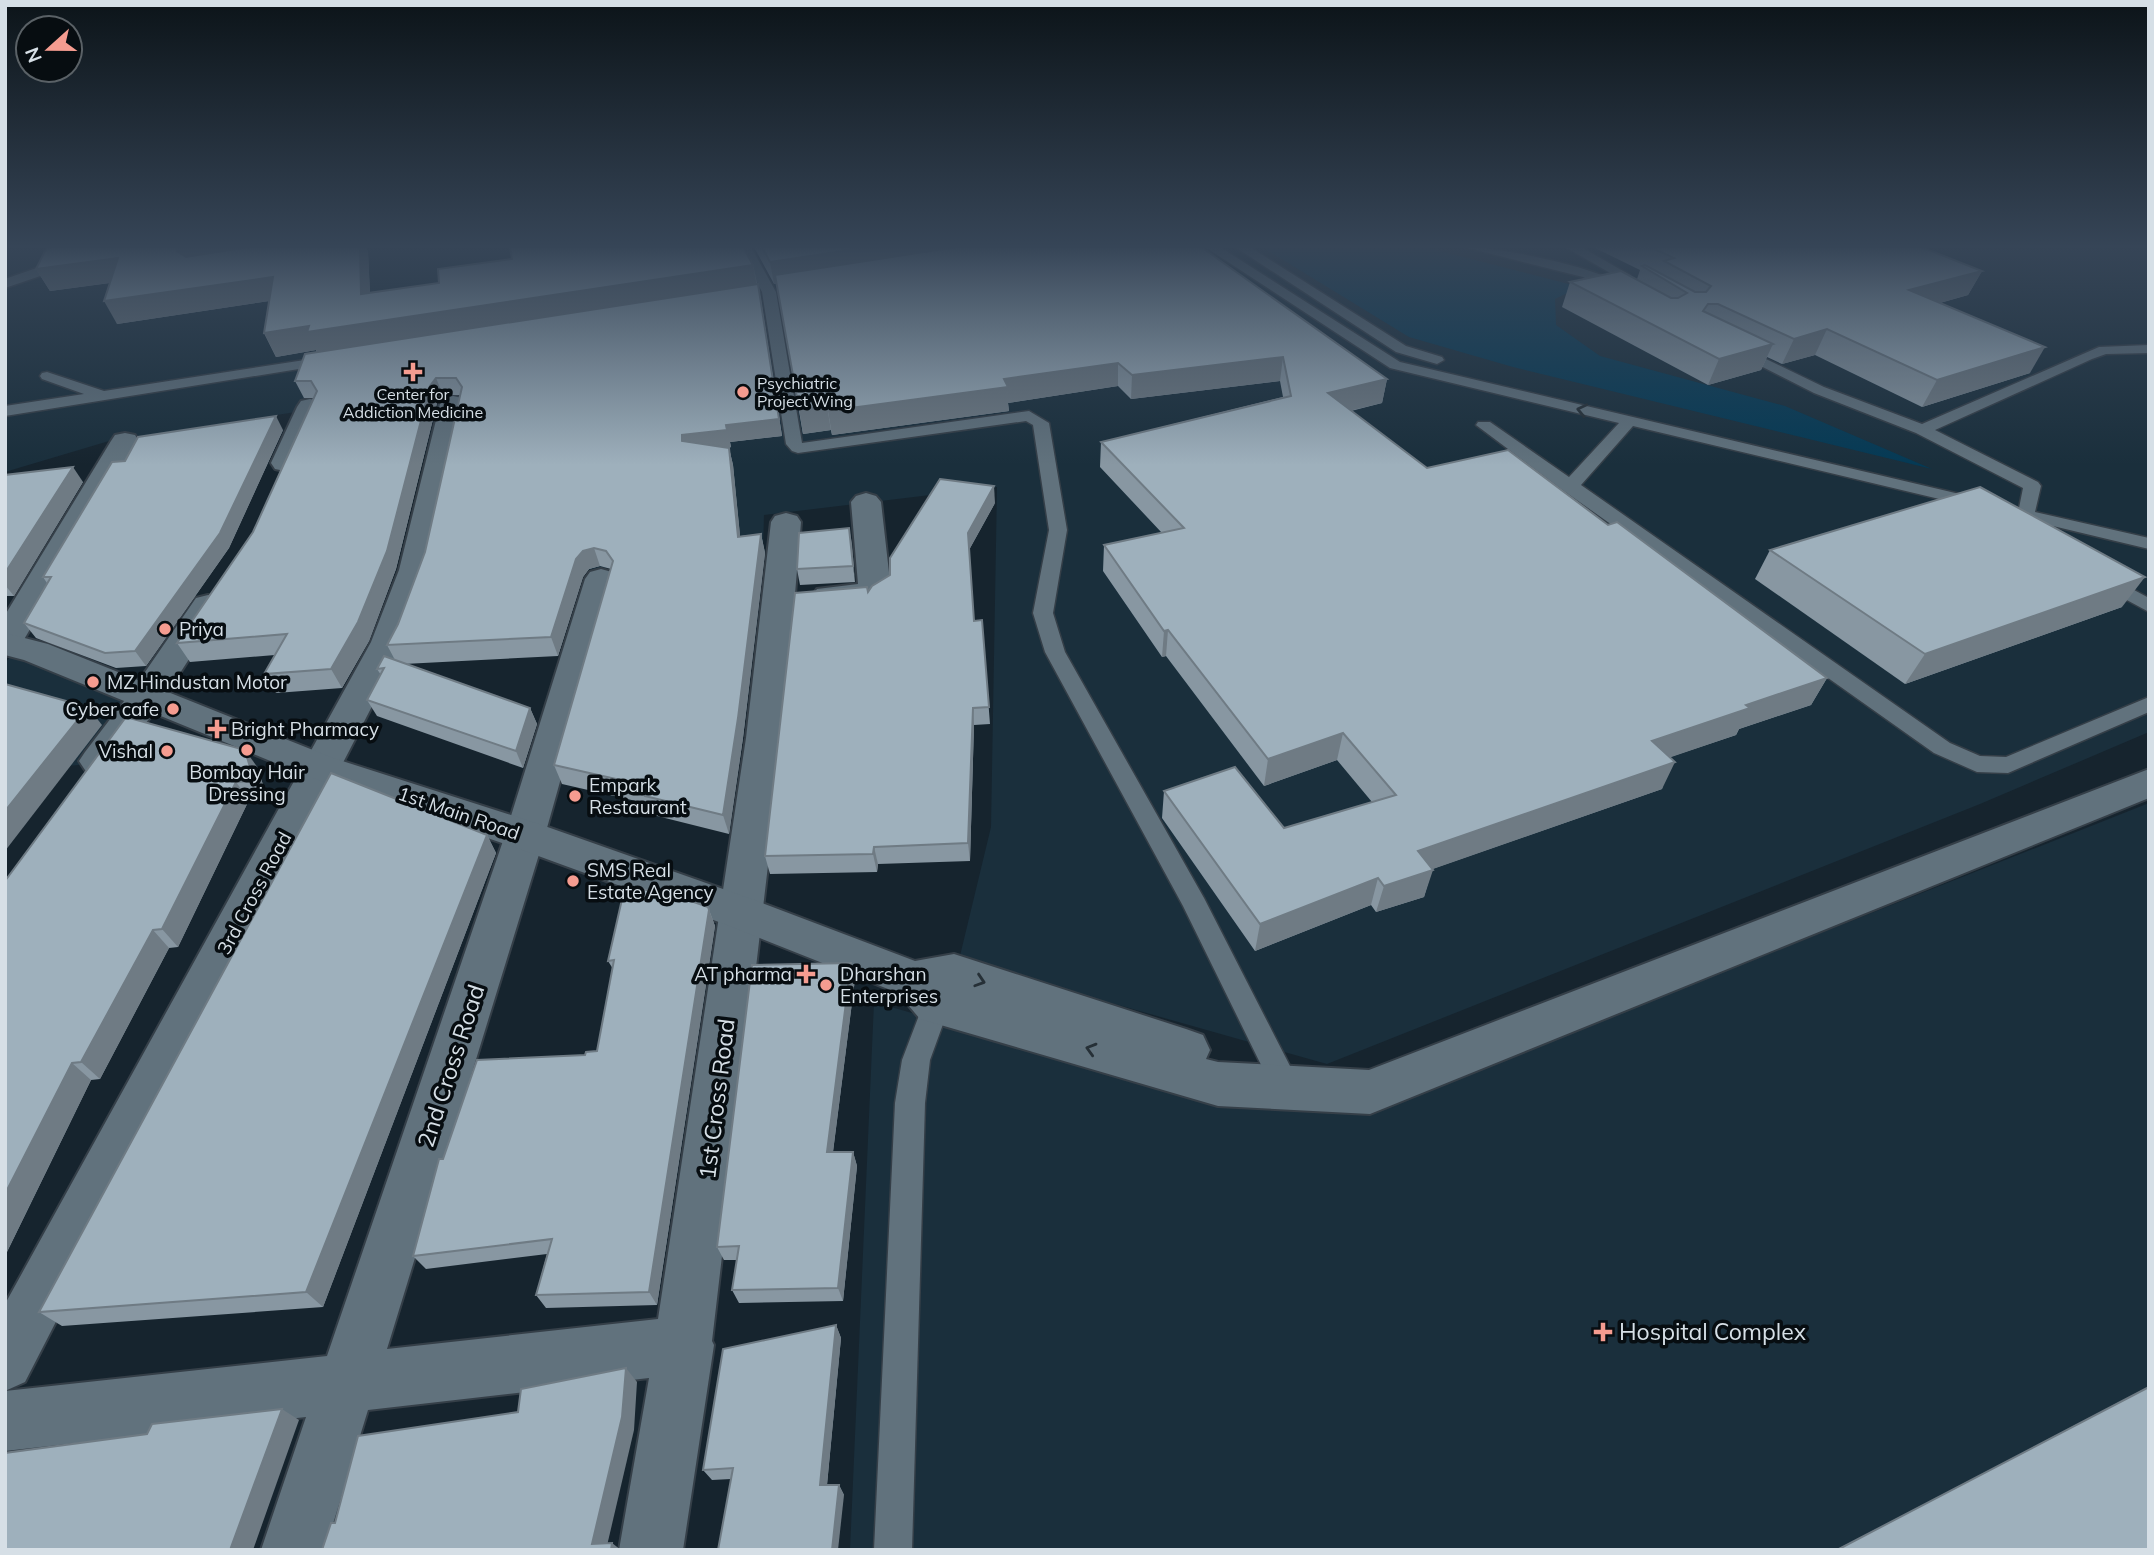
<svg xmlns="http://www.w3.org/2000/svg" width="2154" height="1555" font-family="Mulish,sans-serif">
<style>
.built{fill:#1a2f3c}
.green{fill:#053a55}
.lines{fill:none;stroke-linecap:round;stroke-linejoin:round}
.service-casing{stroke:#353f48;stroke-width:3}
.minor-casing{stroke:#353f48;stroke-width:4}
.tertiary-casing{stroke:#353f48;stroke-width:4}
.service{fill:#61727d;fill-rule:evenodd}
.minor{fill:#61727d;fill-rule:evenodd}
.tertiary{fill:#61727d;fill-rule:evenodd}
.wall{fill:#8897a2}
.shaded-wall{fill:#6f7b84}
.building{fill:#9eb0bc;stroke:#6f7b84;stroke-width:2}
.oneway{stroke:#263037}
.poi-dot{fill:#f59c90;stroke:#070d11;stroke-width:2.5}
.labels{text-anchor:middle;stroke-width:7;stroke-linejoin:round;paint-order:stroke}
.far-poi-label{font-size:16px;fill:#d6dfe6;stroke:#070d11;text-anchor:start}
.poi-label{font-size:19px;fill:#d6dfe6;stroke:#070d11;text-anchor:start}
.street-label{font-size:19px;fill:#d6dfe6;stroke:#070d11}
.near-street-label{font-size:23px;fill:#d6dfe6;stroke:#070d11}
.near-poi-label{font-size:23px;fill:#d6dfe6;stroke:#070d11;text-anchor:start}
</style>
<rect width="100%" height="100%" fill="#16242e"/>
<g class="built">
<polygon points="5,247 2149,247 2149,732 1980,804 1327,1064 959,960 991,827 997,487 764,515 763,549 521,578 541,374 109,441 5,472"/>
<polygon points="14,653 129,701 79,765 5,771 5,663"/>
<polygon points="2149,803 2149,1550 850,1550 874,1002 1208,1099 1362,1115"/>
</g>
<polygon class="green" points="1262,247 1425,247 1580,287 1555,299 1556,325 1600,356 1785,406 1932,469 1513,367 1409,337"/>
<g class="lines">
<g class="service-casing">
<g id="service">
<polygon points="83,247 99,247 58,270 5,288 5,279 48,264"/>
<polygon points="739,247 751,247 776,292 802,443 1029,411 1049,423 1067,530 1053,613 1065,652 1204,898 1290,1066 1286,1075 1276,1079 1266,1075 1183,906 1045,652 1033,613 1049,530 1033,425 1026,421 798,453 792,451 786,444 762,292"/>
<polygon points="1205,247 1220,247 1400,362 2019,508 2023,488 1916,433 1814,393 1731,351 1738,347 1743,348 1824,387 1922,424 2099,347 2149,345 2149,353 2106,354 2092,359 1935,430 2038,482 2041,486 2035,512 2149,538 2149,549 1633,426 1581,485 1950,743 1980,756 2006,757 2149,697 2149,712 2008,773 1977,772 1934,753 1564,491 1476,425 1478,422 1490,422 1569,477 1619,423 1390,368"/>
<polygon points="1235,247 1250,247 1406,346 1442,357 1444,360 1437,364 1396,352"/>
<path d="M1464,247C1498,247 1603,267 1627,289L1620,293L1615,292L1583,277Z"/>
<polygon points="1565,247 1581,247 1630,275 1624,279 1619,278"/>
<polygon points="331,356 338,360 336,363 5,416 5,406 84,394 42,379 40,376 42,373 47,372 104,391"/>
<polygon points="2106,575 2149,598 2149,612 2099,585 2097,581 2099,577"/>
<polygon points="936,994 946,997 950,1005 930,1060 925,1103 912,1550 874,1550 895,1103 902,1060 926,997"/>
</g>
</g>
<g class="minor-casing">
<g id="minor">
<polygon points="453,396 462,398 466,404 431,570 405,642 25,1382 5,1391 5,1304 371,642 399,570 440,404 444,398"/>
<polygon points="310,399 319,401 323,407 299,463 295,469 285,471 275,469 271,463 297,407 301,401"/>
<polygon points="125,433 135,435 139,441 22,643 17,651 5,654 5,615 111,441 115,435"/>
<path d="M866,493L876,496L881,502L891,590C878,609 836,608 817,603L812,596L817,589L858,584L851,502L856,496Z"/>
<polygon points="786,513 797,516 801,522 783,738 712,1341 714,1345 683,1550 619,1550 649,1378 368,1410 325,1550 261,1550 306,1417 5,1451 5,1391 327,1356 505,835 585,579 590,572 601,569 612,572 617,579 545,835 387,1349 658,1319 746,738 771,522 775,516"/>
<polygon points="208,595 220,598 224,605 160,704 111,770 98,774 85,770 79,761 85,752 134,688 196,598"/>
</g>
</g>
<g class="tertiary-casing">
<polygon id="tertiary" points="5,633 48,644 333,758 539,824 757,901 915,961 954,954 1186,1029 1203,1035 1210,1050 1206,1059 1218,1062 1369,1070 2149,769 2149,798 1370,1114 1218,1106 920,1019 898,993 727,925 511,846 307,776 24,660 5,655"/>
</g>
<use href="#service" class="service"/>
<use href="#minor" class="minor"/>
<use href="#tertiary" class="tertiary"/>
</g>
<g class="wall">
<polygon points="52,247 366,247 368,252 370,293 753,265 761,300 782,436 730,442 731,447 729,448 733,465 740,536 761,534 765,553 743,738 729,834 653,815 649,804 562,784 554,765 611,569 600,566 589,569 583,577 558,656 404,664 530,708 537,724 523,768 377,716 367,700 381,675 377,669 395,660 387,645 398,624 425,552 460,395 443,395 437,403 396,569 369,641 342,688 276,693 264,674 275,655 190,662 177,643 253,532 314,398 304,398 295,381 316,352 316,350 276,357 264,333 269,301 117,324 110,283 50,291 36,269"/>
<polygon points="754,247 1201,247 1387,379 1382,403 1351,411 1427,468 1608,525 1827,678 1811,705 1739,729 1736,735 1670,757 1662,789 1432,869 1424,897 1376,912 1371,905 1255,951 1162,818 1164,791 1284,828 1372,802 1337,760 1264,786 1166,656 1162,657 1103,571 1104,545 1162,533 1100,467 1101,442 1283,397 1280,381 1131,399 1118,386 1008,403 1009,411 832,435 831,430 803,434 777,284 774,284"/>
<polygon points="1593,247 1921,247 1982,271 1968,295 1940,303 2030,373 1922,407 1815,355 1782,364 1767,357 1761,370 1708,385 1562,307 1570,282 1637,279 1640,270"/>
<polygon points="283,430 229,548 146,666 116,668 36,638 24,623 47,583 43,577 125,461"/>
<polygon points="5,475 83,482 14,596 5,596"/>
<polygon points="995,503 969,550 974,621 982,620 990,724 974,725 970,861 878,864 877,872 770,874 765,856 868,592"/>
<polygon points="849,528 855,582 800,585 797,569"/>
<polygon points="1770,550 2122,607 1905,684 1755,579"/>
<polygon points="258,768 267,799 249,800 178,947 169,948 100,1079 91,1080 5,1256 5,881"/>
<polygon points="487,835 496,853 323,1307 62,1326 39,1312"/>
<polygon points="708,907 715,926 657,1305 546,1308 536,1295 547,1254 426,1269 413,1256 443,1159 585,1055 597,1051 613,969 608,961"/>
<polygon points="855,979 833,1152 853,1152 857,1166 843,1301 739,1303 732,1290 737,1260 724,1260 717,1247"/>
<polygon points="836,1325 841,1338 827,1485 839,1485 844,1495 731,1479 712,1480 703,1470"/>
</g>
<g class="shaded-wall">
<polygon points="181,247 319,247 189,273 177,251"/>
<polygon points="360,247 366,247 368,252 371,317 361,294"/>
<polygon points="869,247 1011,247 774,284 770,262"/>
<polygon points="118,258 131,280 50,291 36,269"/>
<polygon points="753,265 757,287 318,355 316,350 276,357 264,333"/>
<polygon points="1982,271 1968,295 1897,315 1909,290"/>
<polygon points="273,277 283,299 117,324 104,301"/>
<polygon points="758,284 782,436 730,442 731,447 686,453 682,441 682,435 726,425"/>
<polygon points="1827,329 1815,355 1782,364 1794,339"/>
<polygon points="1773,344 1761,370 1708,385 1719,359"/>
<polygon points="2045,347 2030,373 1922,407 1937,380"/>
<polygon points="1283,357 1280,381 1131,399 1132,375"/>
<polygon points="1118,363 1118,386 1008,403 1009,411 832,435 828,411 1004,379"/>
<polygon points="436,378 443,395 437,403 396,569 369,641 342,688 331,669 430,386"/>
<polygon points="1387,379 1382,403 1324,417 1328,393"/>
<polygon points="827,406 831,430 803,434 799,409"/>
<polygon points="276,416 283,430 229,548 146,666 135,651"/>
<polygon points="729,448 733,465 742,555 738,537"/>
<polygon points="73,467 83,482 14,596 5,585 5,573"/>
<polygon points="994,486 995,503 969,550 968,533"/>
<polygon points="849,528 852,544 855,582 853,566"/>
<polygon points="761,534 765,553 743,738 729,834 723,815"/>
<polygon points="594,548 600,566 589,569 583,577 558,656 551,637 576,559 583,551"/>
<polygon points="2145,577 2122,607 1905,684 1925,654"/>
<polygon points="1168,630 1166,656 1162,657 1164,631"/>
<polygon points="1827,678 1811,705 1739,729 1736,735 1639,768 1652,741 1746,705"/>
<polygon points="88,707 102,725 5,851 5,811"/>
<polygon points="530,708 537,724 523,768 516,751"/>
<polygon points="973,708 974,725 970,861 968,843"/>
<polygon points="1343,733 1337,760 1264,786 1268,759"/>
<polygon points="245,750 258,768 267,799 254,781"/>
<polygon points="1675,762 1662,789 1413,876 1433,870 1424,897 1376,912 1384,886 1418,851"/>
<polygon points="236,782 249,800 178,947 162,929"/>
<polygon points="487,835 496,853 323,1307 306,1292"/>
<polygon points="874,847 878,864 877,872 873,854"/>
<polygon points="1378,878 1371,905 1255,951 1260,924"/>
<polygon points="709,910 715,926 657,1305 649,1292"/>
<polygon points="153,930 169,948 100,1079 81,1062"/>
<polygon points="851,963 855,979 831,1167 827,1152"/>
<polygon points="72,1063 91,1080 5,1256 5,1194"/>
<polygon points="853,1152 857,1166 843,1301 838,1288"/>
<polygon points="836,1325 841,1338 826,1495 820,1485"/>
<polygon points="626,1368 637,1382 634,1430 606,1550 592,1544"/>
<polygon points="282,1409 299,1420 253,1550 230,1550"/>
<polygon points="839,1485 844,1495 838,1550 832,1550"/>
<polygon points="612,1543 621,1550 611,1550"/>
</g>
<g class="building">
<polygon points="52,247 181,247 177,251 186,257 249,247 360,247 361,294 439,283 438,269 512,259 510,247 743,247 753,265 307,332 309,326 264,333 273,277 104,301 118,258 36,269 45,251"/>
<polygon points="762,247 869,247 770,262"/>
<polygon points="957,247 1201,247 1387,379 1328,393 1427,468 1508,450 1608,525 1617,522 1827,678 1746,705 1750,708 1652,741 1675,762 1418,851 1433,870 1384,886 1378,878 1260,924 1164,791 1235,767 1284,828 1396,795 1343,733 1268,759 1168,630 1164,631 1104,545 1184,528 1101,442 1291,396 1283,357 1132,375 1118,363 1004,379 1008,387 828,411 827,406 799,409 775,275"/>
<polygon points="1650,247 1921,247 1982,271 1909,290 2045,347 1937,380 1827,329 1794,339 1718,304 1708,304 1703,311 1773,344 1719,359 1570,282 1621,271 1671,298 1678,298 1687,293 1642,266 1645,265 1695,292 1706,292 1711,286 1664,261 1674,258"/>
<polygon points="758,284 779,419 726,425 727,430 682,435 682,441 729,448 738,537 761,534 738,718 723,815 645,796 647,786 554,765 613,561 606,551 594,548 583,551 576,559 551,637 387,645 398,624 425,552 462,387 456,378 436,378 430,386 387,551 358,622 331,669 264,674 287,634 177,643 253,532 317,391 311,381 295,381 305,354"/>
<polygon points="276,416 220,533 135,651 105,653 24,623 51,577 43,577 112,462 125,461 138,437"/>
<polygon points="73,467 5,573 5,475"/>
<polygon points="940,479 994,486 968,533 974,621 982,620 989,707 973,708 968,843 874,847 873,854 765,856 795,593 867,587 868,592 872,586 890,575 890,558"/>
<polygon points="1980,487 2145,577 1925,654 1770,550"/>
<polygon points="849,528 853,566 797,569 799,533"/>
<polygon points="384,656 530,708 516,751 367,700 384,668 377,669"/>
<polygon points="5,684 88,707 5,811"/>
<polygon points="126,717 245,750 254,781 236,782 162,929 153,930 81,1062 72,1063 5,1194 5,881"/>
<polygon points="331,773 487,835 306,1292 39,1312"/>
<polygon points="625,886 674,895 708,907 709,910 649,1292 536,1295 552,1239 413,1256 439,1159 443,1159 477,1060 585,1055 586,1052 597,1051 614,960 608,961"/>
<polygon points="851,963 827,1152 853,1152 838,1288 732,1290 739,1246 717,1247 752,965"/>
<polygon points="836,1325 820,1485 839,1485 832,1550 718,1550 733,1468 703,1470 723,1349"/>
<polygon points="626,1368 622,1417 592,1544 612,1543 611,1550 322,1550 331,1523 335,1523 358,1436 518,1412 521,1389"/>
<polygon points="2149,1387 2149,1550 1837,1550"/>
<polygon points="282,1409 230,1550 5,1550 5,1453 147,1434 152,1424"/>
</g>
<defs><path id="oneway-chevron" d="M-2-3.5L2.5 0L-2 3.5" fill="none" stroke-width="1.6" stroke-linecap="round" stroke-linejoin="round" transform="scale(1.75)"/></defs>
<g class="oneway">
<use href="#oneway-chevron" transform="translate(1582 410) rotate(-167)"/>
<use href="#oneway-chevron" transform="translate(980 981) rotate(18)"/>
<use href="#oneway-chevron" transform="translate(1091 1049) rotate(-164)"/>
</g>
<linearGradient id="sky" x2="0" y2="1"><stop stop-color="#0c1419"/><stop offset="0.53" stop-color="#364557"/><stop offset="1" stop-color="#364557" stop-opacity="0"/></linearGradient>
<rect width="2154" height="465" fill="url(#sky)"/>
<g class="poi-dot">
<path d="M409.5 361.5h7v7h7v7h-7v7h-7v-7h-7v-7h7z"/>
<circle cx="743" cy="392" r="7"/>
<circle cx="165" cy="629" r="7"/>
<circle cx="93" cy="682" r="7"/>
<circle cx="173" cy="709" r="7"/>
<path d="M213.5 718.5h7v7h7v7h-7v7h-7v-7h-7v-7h7z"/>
<circle cx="247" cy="750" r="7"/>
<circle cx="167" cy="751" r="7"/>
<circle cx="575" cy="796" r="7"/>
<circle cx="573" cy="881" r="7"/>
<path d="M802.5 963.5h7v7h7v7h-7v7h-7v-7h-7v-7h7z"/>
<circle cx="826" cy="985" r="7"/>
<path d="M1599.5 1321.5h7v7h7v7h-7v7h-7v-7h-7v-7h7z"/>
</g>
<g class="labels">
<g class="far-poi-label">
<text x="757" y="389">Psychiatric<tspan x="757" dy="18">Project Wing</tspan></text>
<text x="413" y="400" text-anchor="middle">Center for<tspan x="413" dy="18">Addiction Medicine</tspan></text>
</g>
<g class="poi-label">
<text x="179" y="636">Priya</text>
<text x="107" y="689">MZ Hindustan Motor</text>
<text x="159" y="716" text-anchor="end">Cyber cafe</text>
<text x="231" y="736">Bright Pharmacy</text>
<text x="153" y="758" text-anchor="end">Vishal</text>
<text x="247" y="779" text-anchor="middle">Bombay Hair<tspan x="247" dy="22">Dressing</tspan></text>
<text x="589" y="792">Empark<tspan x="589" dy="22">Restaurant</tspan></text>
<text x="587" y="877">SMS Real<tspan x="587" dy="22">Estate Agency</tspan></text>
<text x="792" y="981" text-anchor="end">AT pharma</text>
<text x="840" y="981">Dharshan<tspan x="840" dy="22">Enterprises</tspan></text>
</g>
<g class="street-label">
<text transform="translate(459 813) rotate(19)" y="7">1st Main Road</text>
<text transform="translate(254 893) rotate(-62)" y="7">3rd Cross Road</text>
</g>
<g class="near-street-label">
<text transform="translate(451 1066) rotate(-72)" y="8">2nd Cross Road</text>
<text transform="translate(717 1099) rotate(-83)" y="8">1st Cross Road</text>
</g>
<g class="near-poi-label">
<text x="1619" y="1340">Hospital Complex</text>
</g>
</g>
<rect width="2154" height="1555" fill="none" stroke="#d6dfe6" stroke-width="14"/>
<g transform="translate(49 49) rotate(249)"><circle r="33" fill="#070d11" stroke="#5a6166" stroke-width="2"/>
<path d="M0-5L12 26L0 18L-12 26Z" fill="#f59c90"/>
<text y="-10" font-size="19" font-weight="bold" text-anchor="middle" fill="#d6dfe6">N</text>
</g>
</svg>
